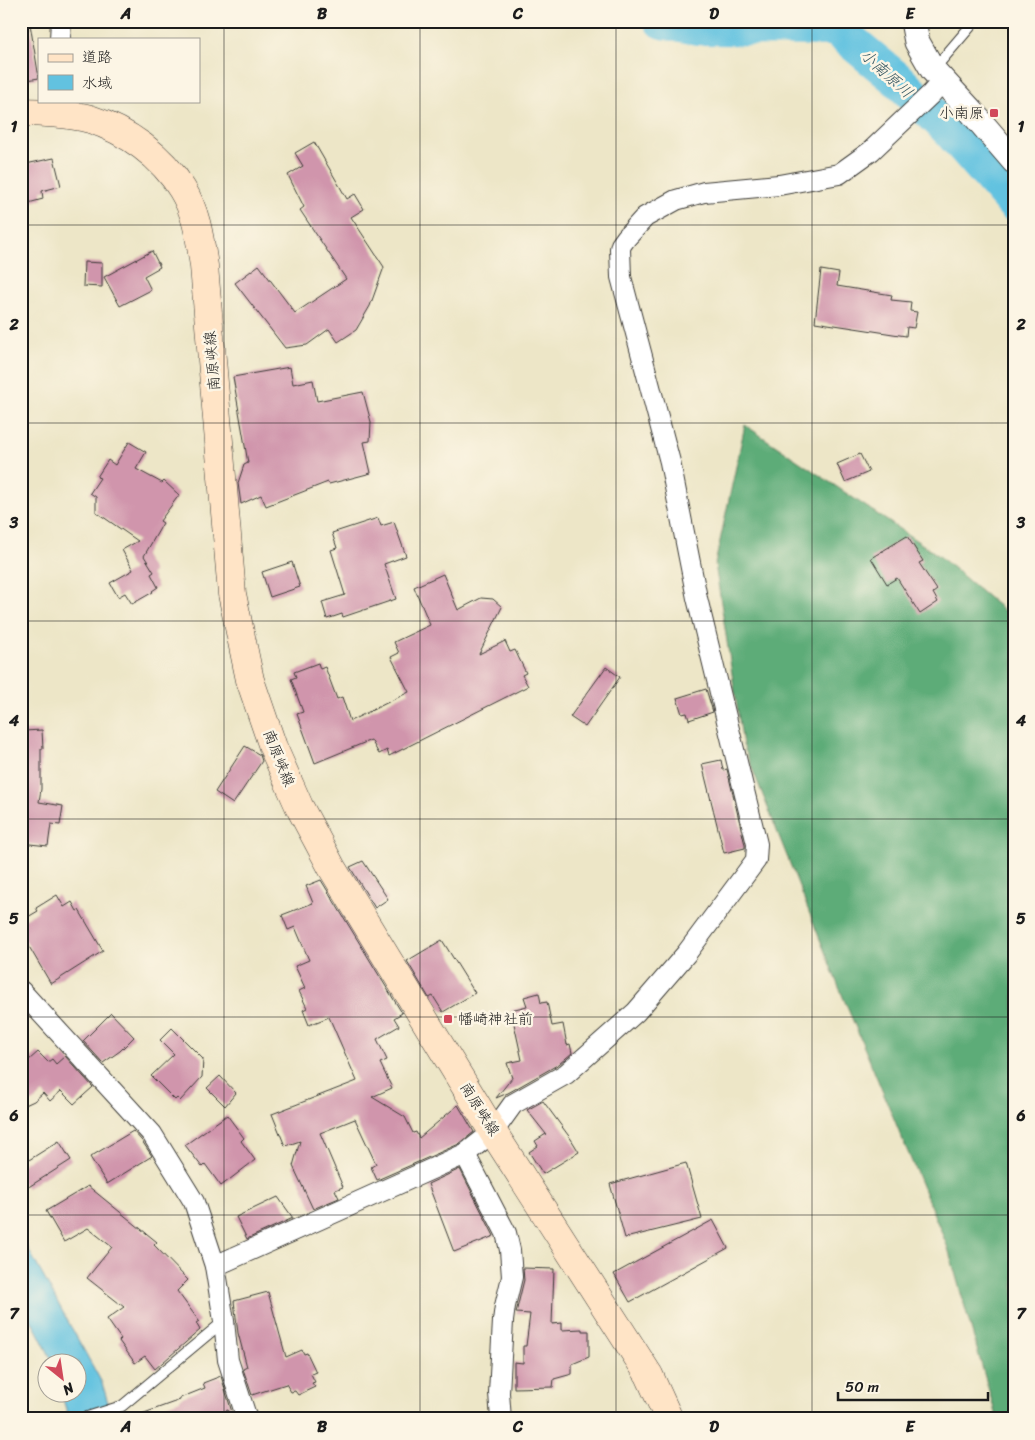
<svg xmlns="http://www.w3.org/2000/svg" width="1035" height="1440" font-family="Sriracha,'Klee One',sans-serif">
<style>
.forest{fill:#5dac78;stroke:#3c644a}
.water{fill:#62c2e0;stroke:#3f6f7e}
.lines{fill:none;stroke-linecap:round;stroke-linejoin:round}
.river{stroke:#62c2e0;stroke-width:36}
.building{fill:#d095ac}
.service-casing{stroke:#3b3a36;stroke-width:12}
.minor-casing{stroke:#3b3a36;stroke-width:22}
.tertiary-casing{stroke:#3b3a36;stroke-width:27}
.secondary-casing{stroke:#3b3a36;stroke-width:29}
.service{stroke:#fff;stroke-width:10}
.minor{stroke:#fff;stroke-width:20}
.tertiary{stroke:#fff;stroke-width:25}
.secondary{stroke:#ffe4c6;stroke-width:28}
.grid{fill:none;stroke:#1c1c1c;stroke-width:1;stroke-opacity:0.55}
.poi-dot{fill:#d1495b;stroke:#fcf5e5;stroke-width:2}
.labels{text-anchor:middle;stroke-width:5;stroke-linejoin:round;paint-order:stroke}
.poi-label{font-size:15px;fill:#1c1c1c;stroke:#fcf5e5;text-anchor:end}
.street-label{font-size:15px;fill:#1c1c1c;stroke:#fcf5e5}
.water-label{font-size:16px;font-style:italic;fill:#345661;stroke:#fcf5e5}
.neatline{fill:none;stroke:#1c1c1c;stroke-width:2}
.grid-label{font-size:16px;text-anchor:middle;font-weight:bold;fill:#1c1c1c}
</style>
<rect width="100%" height="100%" fill="#fcf5e5"/>
<filter id="ink" filterUnits="userSpaceOnUse"><feTurbulence type="fractalNoise" baseFrequency=".02" numOctaves="2"/><feDisplacementMap in="SourceGraphic" scale="10" xChannelSelector="R" yChannelSelector="G"/><feConvolveMatrix kernelMatrix="1 2 1 2 8 2 1 2 1" color-interpolation-filters="sRGB"/></filter>
<filter id="wash" filterUnits="userSpaceOnUse"><feTurbulence type="fractalNoise" baseFrequency=".0096" numOctaves="4" result="noise"/><feDisplacementMap in="SourceGraphic" scale="20" xChannelSelector="R" yChannelSelector="G"/><feGaussianBlur stdDeviation="1.12" result="paint"/><feColorMatrix in="noise" values="0 0 0 0 0 0 0 0 0 0 0 0 0 0 0 0 0 1.4 0 .05"/><feComposite in="paint" operator="in"/></filter>
<g filter="url(#wash)">
<rect width="100%" height="100%" fill="#ede6c7"/>
<polygon class="forest" points="745,425 938,555 1014,619 1014,1419 997,1419 948,1248 838,985 743,745 715,564"/>
<polygon class="water" points="21,1236 102,1383 113,1419 69,1419 61,1393 78,1392 78,1362 53,1362 21,1300"/>
<g class="lines">
<polyline class="river" points="662,21 698,27 835,28 898,80 950,131 1014,204"/>
</g>
<g id="blocks">
<g class="building">
<polygon points="30,24 39,78 21,81 21,25"/>
<polygon points="314,142 347,199 355,194 364,209 351,217 384,267 370,306 356,330 338,342 329,329 307,345 285,348 235,283 259,265 295,313 346,279 300,210 304,207 288,175 303,166 295,153"/>
<polygon points="54,158 61,186 42,191 43,199 21,205 21,165"/>
<polygon points="152,251 160,267 144,276 151,290 120,306 104,277"/>
<polygon points="84,262 102,263 102,287 83,286"/>
<polygon points="821,270 839,273 837,286 892,295 891,300 911,302 910,311 917,312 914,328 907,327 906,336 815,322"/>
<polygon points="290,367 293,384 313,380 317,401 363,392 371,422 370,441 364,442 371,473 329,484 328,482 266,506 261,495 241,504 238,483 244,465 248,463 233,377"/>
<polygon points="129,442 146,452 136,469 162,483 164,481 179,495 160,521 163,523 144,556 154,572 151,574 158,587 152,591 153,592 132,604 125,593 118,597 110,583 133,570 122,550 138,541 96,512 96,497 90,493 100,478 97,477 108,460 115,465"/>
<polygon points="860,454 869,472 845,482 837,464"/>
<polygon points="378,518 381,526 394,522 406,556 384,564 396,599 343,617 342,614 327,619 322,602 345,595 331,550 337,548 332,533"/>
<polygon points="907,536 923,561 919,563 937,590 933,593 938,602 920,614 897,578 887,584 871,558"/>
<polygon points="292,562 300,587 270,597 262,572"/>
<polygon points="443,574 458,610 481,598 493,599 502,607 479,654 505,641 510,652 515,650 526,673 522,675 528,686 389,756 387,750 379,754 371,740 315,763 297,714 303,712 291,679 296,677 294,672 318,663 320,669 325,667 337,699 342,697 350,721 409,692 391,657 399,653 394,642 430,625 414,587"/>
<polygon points="606,667 620,677 585,727 570,717"/>
<polygon points="706,689 713,712 689,720 687,713 682,714 677,698"/>
<polygon points="42,730 43,749 41,749 41,789 39,802 63,806 60,825 51,824 48,846 21,843 21,786 23,786 25,753 24,731"/>
<polygon points="245,746 260,755 262,761 233,804 215,792"/>
<polygon points="721,760 723,770 727,769 745,845 745,848 724,853 702,764"/>
<polygon points="363,861 388,899 375,908 350,867"/>
<polygon points="321,880 402,1013 394,1018 399,1026 377,1039 387,1060 380,1063 392,1088 372,1097 405,1117 413,1133 416,1132 419,1138 458,1105 474,1132 459,1144 377,1180 371,1167 376,1164 355,1119 320,1133 343,1187 335,1190 339,1198 313,1209 293,1166 300,1141 285,1146 272,1114 357,1081 329,1017 309,1025 303,1010 307,1008 299,991 305,988 295,966 309,960 295,927 288,930 282,915 313,903 306,886"/>
<polygon points="57,895 64,907 72,902 77,911 79,910 103,951 51,984 21,933 21,921 38,911 36,908"/>
<polygon points="442,940 475,993 443,1012 433,996 429,998 407,961"/>
<polygon points="539,993 541,1003 547,1002 552,1026 563,1024 567,1045 570,1044 572,1053 559,1064 508,1093 496,1098 512,1078 507,1063 522,1060 511,1010 527,1006 524,997"/>
<polygon points="111,1013 134,1037 120,1051 103,1063 83,1041"/>
<polygon points="172,1028 203,1059 202,1077 180,1101 177,1098 175,1100 151,1076 174,1054 160,1040"/>
<polygon points="38,1052 48,1062 52,1059 56,1064 65,1056 93,1087 74,1104 61,1091 50,1101 43,1093 34,1101 21,1107 21,1067"/>
<polygon points="220,1076 236,1093 225,1106 207,1088"/>
<polygon points="543,1101 571,1139 579,1152 543,1174 529,1152 538,1146 535,1141 546,1134 527,1110"/>
<polygon points="227,1115 244,1138 241,1141 255,1160 221,1186 205,1164 202,1167 185,1145"/>
<polygon points="133,1131 142,1141 152,1156 107,1184 90,1157"/>
<polygon points="59,1141 71,1160 27,1188 21,1180 21,1165"/>
<polygon points="686,1163 702,1219 625,1238 610,1184"/>
<polygon points="460,1169 494,1236 454,1252 428,1184"/>
<polygon points="88,1186 157,1242 154,1245 188,1280 177,1291 199,1321 196,1323 200,1330 155,1369 145,1356 135,1363 119,1341 121,1339 107,1319 124,1307 87,1278 112,1247 88,1228 64,1242 46,1211"/>
<polygon points="278,1197 293,1218 247,1239 236,1217"/>
<polygon points="713,1220 728,1248 630,1302 614,1274"/>
<polygon points="523,1268 554,1269 552,1324 562,1323 562,1330 582,1329 582,1331 589,1331 589,1357 572,1364 572,1374 554,1379 553,1387 514,1388 514,1362 523,1363 523,1346 526,1346 530,1314 516,1313 524,1280"/>
<polygon points="268,1292 286,1357 302,1350 304,1354 307,1353 316,1372 311,1374 315,1382 312,1383 315,1387 298,1395 295,1391 291,1392 286,1384 252,1395 243,1369 247,1367 238,1333 234,1301"/>
<polygon points="221,1376 234,1419 231,1419 228,1410 203,1419 136,1419 136,1416 180,1400 180,1398 205,1388 203,1383"/>
</g>
</g>
</g>
<g filter="url(#ink)">
<use href="#blocks" fill-opacity="0" stroke="#3b3a36" stroke-width="1"/>
<g class="lines">
<g class="service-casing">
<g id="service">
<polyline points="934,69 975,21"/>
<polyline points="81,1419 122,1406 224,1321"/>
</g>
</g>
<g class="minor-casing">
<g id="minor">
<polyline points="60,39 61,21"/>
<polyline points="21,991 152,1134 194,1202 215,1266 224,1321 228,1360 247,1419"/>
<polyline points="465,1154 506,1233 510,1250 512,1277 505,1306 503,1321 499,1393 501,1419"/>
<polyline points="215,1266 465,1154 493,1132 513,1104 566,1074 636,1012 686,954 756,860 757,844 697,598 670,462 621,277 620,249 621,245 626,238 645,217 676,200 704,192 779,185 839,174 871,151 931,94 942,81"/>
</g>
</g>
<g class="tertiary-casing">
<polyline id="tertiary" points="913,21 917,42 933,70 971,111 1014,161"/>
</g>
<g class="secondary-casing">
<path id="secondary" d="M21,112C39,112 73,114 90,119C127,131 162,156 182,189C197,213 200,240 204,266L232,594L250,680L273,747L299,806L332,868L493,1132L649,1375L669,1419"/>
</g>
<use href="#service" class="service"/>
<use href="#minor" class="minor"/>
<use href="#tertiary" class="tertiary"/>
<use href="#secondary" class="secondary"/>
</g>
</g>
<path class="grid" d="M224,21V1419M420,21V1419M616,21V1419M812,21V1419M21,225H1014M21,423H1014M21,621H1014M21,819H1014M21,1017H1014M21,1215H1014"/>
<g class="poi-dot">
<rect x="989" y="108" width="10" height="10" rx="2.5"/>
<rect x="443" y="1014" width="10" height="10" rx="2.5"/>
</g>
<g class="labels">
<g class="poi-label">
<text x="984" y="118">小南原</text>
<text x="458" y="1024" text-anchor="start">幡崎神社前</text>
</g>
<g class="street-label">
<text transform="translate(212 361) rotate(-95)" y="5">南原峡線</text>
<text transform="translate(279 758) rotate(68)" y="5">南原峡線</text>
<text transform="translate(480 1109) rotate(58)" y="5">南原峡線</text>
</g>
<g class="water-label">
<text transform="translate(887 73) rotate(42)" y="6">小南原川</text>
</g>
</g>
<rect width="1035" height="1440" fill="none" stroke="#fcf5e5" stroke-width="55"/>
<rect x="38" y="38" width="162" height="65" fill="#fcf5e5" stroke="#a29e95"/>
<rect x="48" y="54" width="25" height="8" fill="#ffe4c6" stroke="#a29e95"/>
<text x="82" y="62" font-size="15" fill="#1c1c1c">道路</text>
<rect x="48" y="75" width="25" height="15" fill="#62c2e0" stroke="#a29e95"/>
<text x="82" y="88" font-size="15" fill="#1c1c1c">水域</text>
<g transform="translate(62 1378) rotate(150)"><circle r="24" fill="#fcf5e5" stroke="#a29e95"/>
<path d="M0-4L9 19L0 12L-9 19Z" fill="#d1495b"/>
<text y="-8" font-size="14" font-weight="bold" text-anchor="middle" fill="#1c1c1c">N</text>
</g>
<path d="M838 1392v8h150v-8" fill="none" stroke="#1c1c1c" stroke-width="2.5"/>
<text x="845" y="1392" font-size="15" fill="#1c1c1c" stroke="#fcf5e5" stroke-width="4" paint-order="stroke">50 m</text>
<rect x="28" y="28" width="980" height="1384" class="neatline"/>
<g class="grid-label">
<text x="126" y="19">A</text>
<text x="322" y="19">B</text>
<text x="518" y="19">C</text>
<text x="714" y="19">D</text>
<text x="910" y="19">E</text>
<text x="14" y="132">1</text>
<text x="1021" y="132">1</text>
<text x="14" y="330">2</text>
<text x="1021" y="330">2</text>
<text x="14" y="528">3</text>
<text x="1021" y="528">3</text>
<text x="14" y="726">4</text>
<text x="1021" y="726">4</text>
<text x="14" y="924">5</text>
<text x="1021" y="924">5</text>
<text x="14" y="1121">6</text>
<text x="1021" y="1121">6</text>
<text x="14" y="1319">7</text>
<text x="1021" y="1319">7</text>
<text x="126" y="1432">A</text>
<text x="322" y="1432">B</text>
<text x="518" y="1432">C</text>
<text x="714" y="1432">D</text>
<text x="910" y="1432">E</text>
</g>
</svg>
